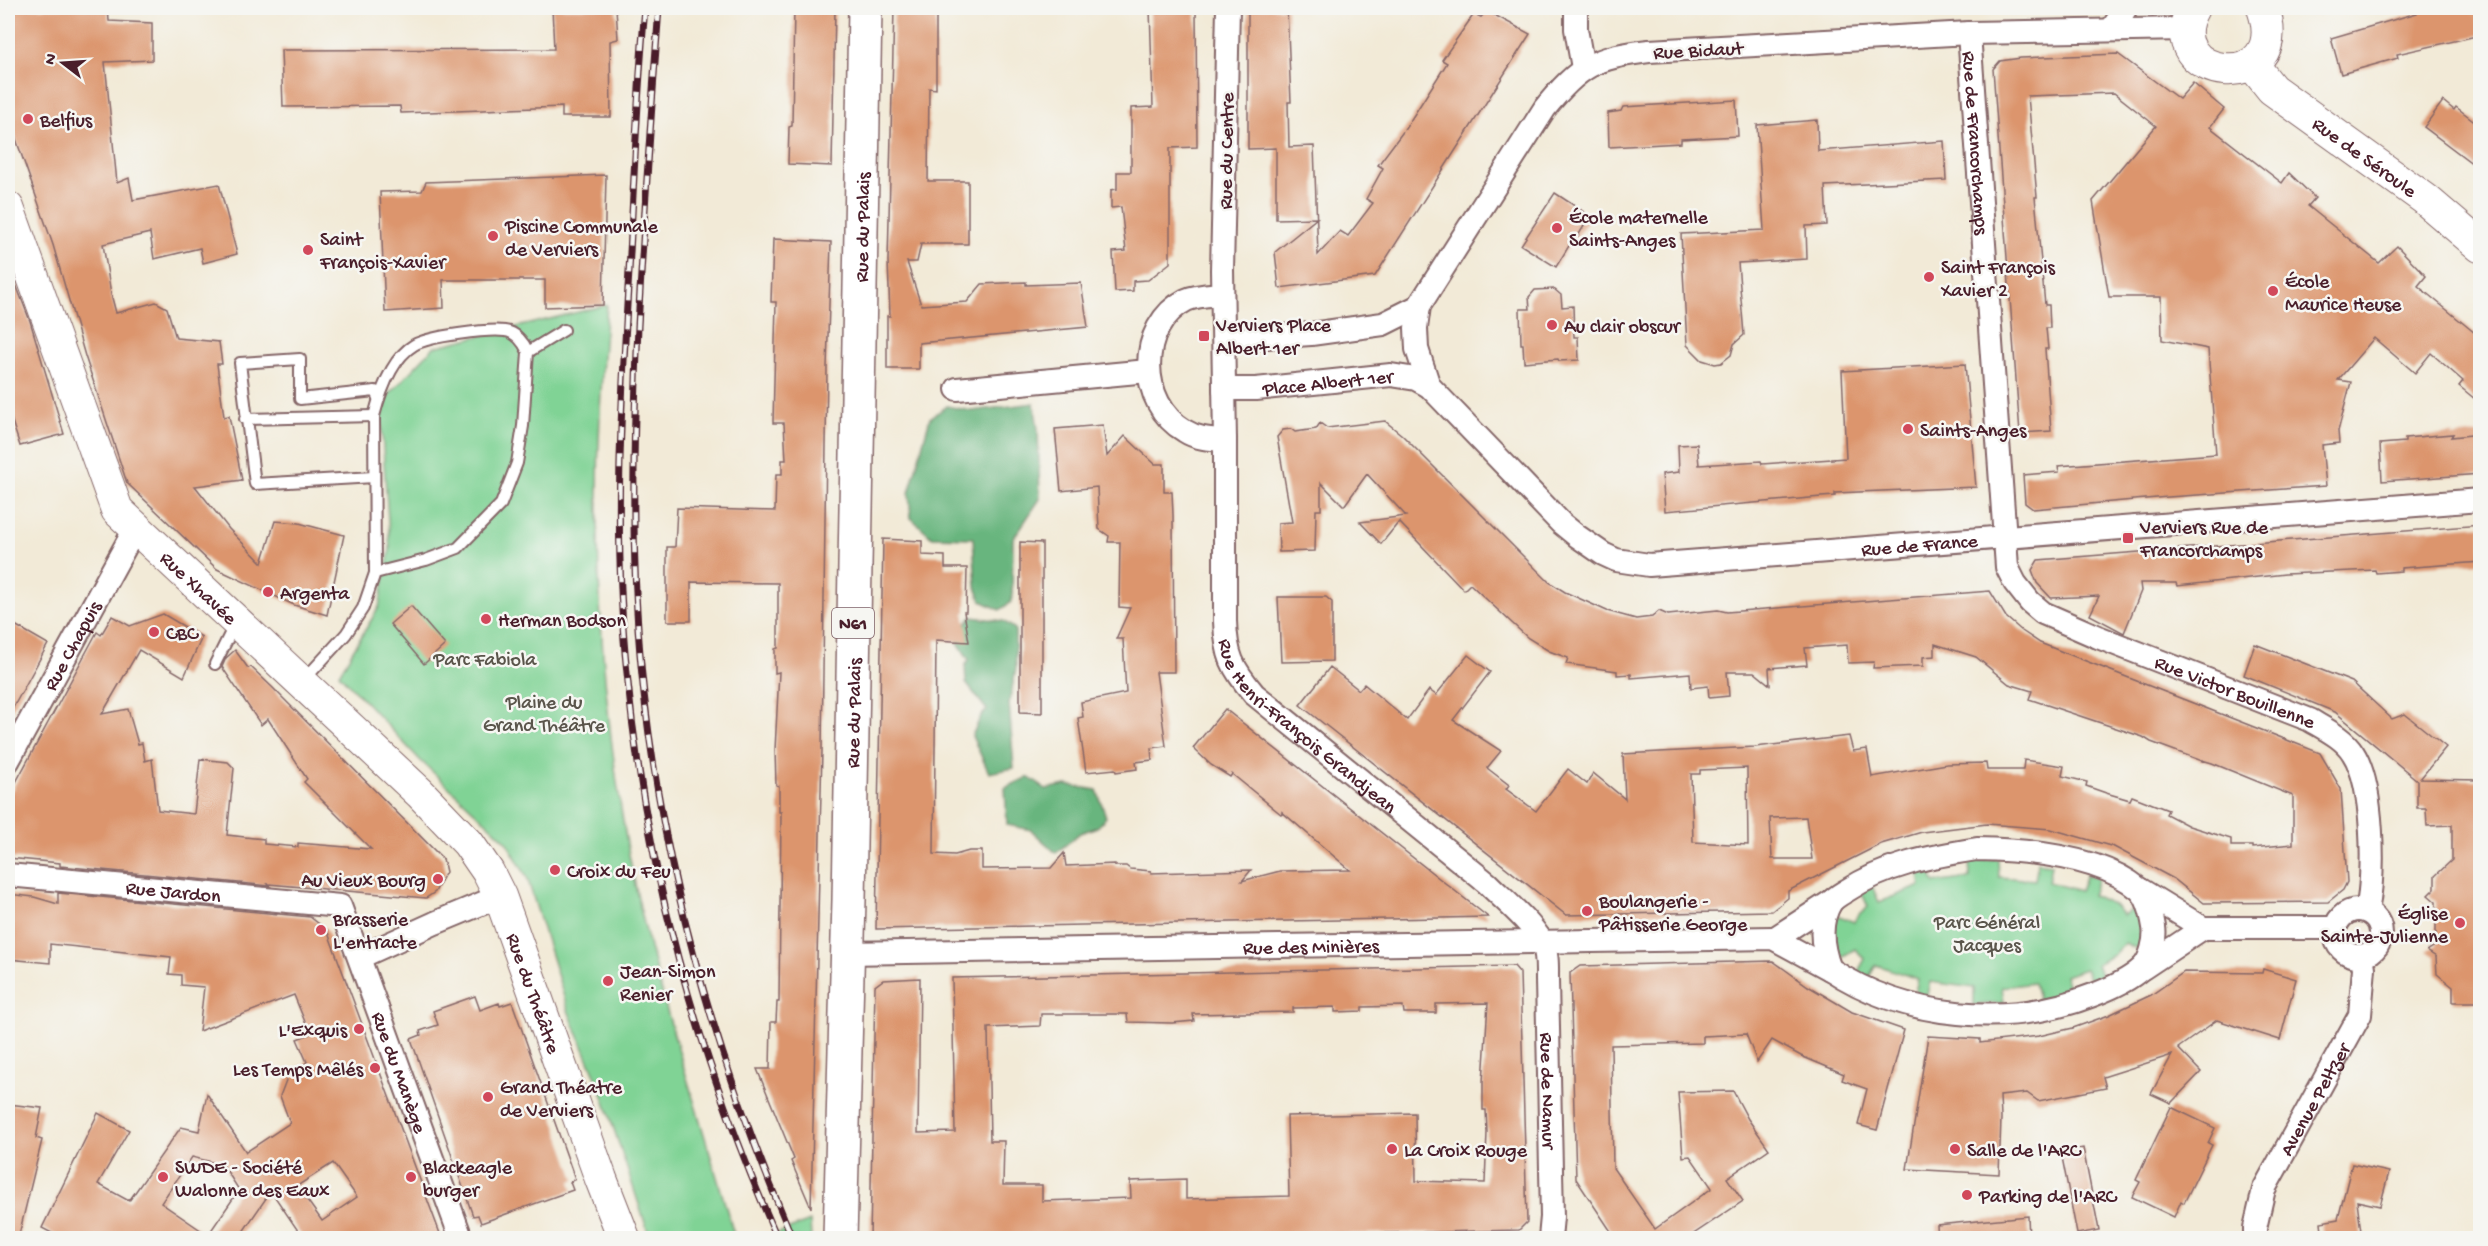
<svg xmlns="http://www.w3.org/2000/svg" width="2488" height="1246" font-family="'Gochi Hand',sans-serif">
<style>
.green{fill:#80d395;stroke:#657960;stroke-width:1.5}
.forest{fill:#68b57e;stroke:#596a54;stroke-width:1.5}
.building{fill:#dc956d;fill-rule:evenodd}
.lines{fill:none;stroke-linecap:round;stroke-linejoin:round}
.lane-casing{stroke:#856667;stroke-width:14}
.street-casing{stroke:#856667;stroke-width:26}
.secondary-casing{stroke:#856667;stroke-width:34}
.primary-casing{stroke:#856667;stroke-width:36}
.lane{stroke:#fff;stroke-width:10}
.street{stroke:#fff;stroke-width:22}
.secondary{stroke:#fff;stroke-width:32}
.primary{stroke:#fff;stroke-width:33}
.rail-casing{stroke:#4a1f2b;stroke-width:7}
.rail{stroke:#f6f6f2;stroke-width:4.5;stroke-dasharray:14;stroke-linecap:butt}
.poi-dot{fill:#d1495b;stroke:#f6f6f2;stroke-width:2}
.labels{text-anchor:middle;stroke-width:5;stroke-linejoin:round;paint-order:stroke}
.shield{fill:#f6f6f2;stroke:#7e6067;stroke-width:1.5}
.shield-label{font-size:18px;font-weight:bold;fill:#4a1f2b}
.street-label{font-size:20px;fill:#4a1f2b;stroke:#f6f6f2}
.poi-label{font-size:20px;fill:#4a1f2b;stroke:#f6f6f2;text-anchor:start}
.park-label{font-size:20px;fill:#5a554b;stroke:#f6f6f2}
</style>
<rect width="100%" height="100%" fill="#f6f6f2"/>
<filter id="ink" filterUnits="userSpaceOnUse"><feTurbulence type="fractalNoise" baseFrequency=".0167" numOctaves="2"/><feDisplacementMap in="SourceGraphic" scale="12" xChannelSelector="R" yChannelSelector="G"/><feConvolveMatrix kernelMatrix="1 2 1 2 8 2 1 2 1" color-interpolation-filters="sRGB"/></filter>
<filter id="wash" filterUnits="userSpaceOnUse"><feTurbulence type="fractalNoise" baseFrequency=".008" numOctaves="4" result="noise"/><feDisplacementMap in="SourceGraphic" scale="24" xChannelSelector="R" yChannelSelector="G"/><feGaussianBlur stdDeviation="1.35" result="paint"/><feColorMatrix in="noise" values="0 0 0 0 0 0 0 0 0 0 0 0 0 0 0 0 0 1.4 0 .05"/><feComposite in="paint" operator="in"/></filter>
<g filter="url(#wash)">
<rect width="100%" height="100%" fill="#f2ead7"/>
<g class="green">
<path d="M607,305C590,500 595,697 636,889C662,1007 702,1123 735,1238H650L600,1087L569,1013L527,877L506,841L420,760L339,674L379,607L390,549L380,404L434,347Z"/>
<path d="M1998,859L1999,877L2035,880L2038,862L2051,864L2048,882L2080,891L2086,874L2098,878L2092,895L2114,905L2123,915L2139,906L2145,931L2141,951L2125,943L2115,954L2097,964L2103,981L2092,985L2085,969L2065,976L2069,993L2038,1000L2034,983L2002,987L2004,1003L1974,1005V988L1930,982L1926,999L1914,997L1918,979L1876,965L1867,980L1856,975L1865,959L1855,949L1840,958C1833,942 1831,932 1837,915L1854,922L1860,913L1868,907L1861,891L1872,886L1879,902L1921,886L1918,869L1929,866L1934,883L1970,878L1969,860Z"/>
<polygon points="810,1221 811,1238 766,1238"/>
</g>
<g class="forest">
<polygon points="1034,403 1038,429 1040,499 1013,539 1012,601 1000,610 981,601 976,587 973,538 932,537 911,518 909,493 930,418 947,406 972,411"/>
<polygon points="972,617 1003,621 1015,629 1016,669 1009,703 1014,768 989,773 972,736 981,716 987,710 966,683 965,666 969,660 954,636"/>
<polygon points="1028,777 1046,789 1066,785 1097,790 1106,817 1097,827 1080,833 1056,853 1031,830 1007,825 1005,788"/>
</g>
<g id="blocks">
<g class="building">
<polygon points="12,8 108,8 109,21 152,23 152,60 105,62 117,183 129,178 133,200 219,184 237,254 203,263 200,248 154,259 150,233 103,244 111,294 116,313 156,302 167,308 176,338 219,342 222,364 217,364 224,417 229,416 242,480 195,486 229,529 262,563 275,521 299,523 344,535 327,615 294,605 217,569 127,483 85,356 53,245 8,116 8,61 12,61"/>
<polygon points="552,8 616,8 618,39 610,41 611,117 562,117 562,107 401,113 400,106 283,107 281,50 554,49"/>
<polygon points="794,8 835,8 832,166 788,164 789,127 792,126"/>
<polygon points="894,8 936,8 936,89 929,88 928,181 968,181 968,244 921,244 917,262 907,262 921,305 967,302 982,284 1026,282 1026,285 1081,283 1088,327 919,343 919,369 887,369 887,316 890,316 888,261"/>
<polygon points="1150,8 1196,8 1197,147 1170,148 1170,263 1148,280 1133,281 1133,291 1115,292 1113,252 1126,251 1121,207 1111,208 1111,190 1117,189 1117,172 1131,172 1131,108 1153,107"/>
<polygon points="1248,8 1287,8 1291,102 1288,102 1289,147 1314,146 1318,255 1340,231 1348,236 1373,203 1366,199 1383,168 1378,165 1405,129 1447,63 1442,60 1474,14 1481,17 1487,11 1530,34 1375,276 1279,288 1275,252 1317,218 1276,219 1276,148 1248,149"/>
<polygon points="2426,8 2481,8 2481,35 2397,54 2398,58 2341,74 2331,38 2417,13 2416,10"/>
<polygon points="2118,54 2179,99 2193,83 2224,109 2210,127 2282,183 2289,173 2315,198 2308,206 2379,263 2397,246 2426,276 2418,286 2481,338 2481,404 2459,386 2463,381 2431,353 2415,373 2374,338 2338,380 2351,382 2338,431 2339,443 2322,445 2326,486 2168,497 2033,509 2025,503 2023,475 2059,472 2058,466 2216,454 2208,349 2162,340 2161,297 2109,297 2093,201 2156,126 2114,93 2028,96 2037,197 2035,197 2045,305 2049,305 2050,328 2046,328 2048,349 2045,349 2051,431 2020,433 1993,69 2000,61 2021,58"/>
<polygon points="1736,100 1738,136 1681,139 1681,143 1609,147 1608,113 1621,111 1623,107"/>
<polygon points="2443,101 2454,110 2456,107 2481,126 2481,170 2424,127"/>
<polygon points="1817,120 1818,151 1944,141 1946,180 1825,186 1827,225 1806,226 1807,259 1738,263 1744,335 1734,344 1731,355 1721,363 1715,364 1702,360 1687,345 1681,234 1764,230 1757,125"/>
<polygon points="606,175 603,305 545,307 545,280 443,280 444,308 385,312 380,192 422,191 426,182"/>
<polygon points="1555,193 1590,216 1578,236 1575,236 1556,267 1521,245"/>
<polygon points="773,239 831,242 827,367 822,750 811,1208 791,1161 794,1159 757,1069 770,1069 771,1022 776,1022 777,1002 779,1002 781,812 779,812 779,786 776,785 775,750 779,672 775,673 775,649 778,648 778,583 691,582 691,621 667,621 667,547 675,547 677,508 775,511 776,474 782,474 782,460 786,460 784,423 773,423 776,302 771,302"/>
<polygon points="8,264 30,321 64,434 20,446 11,418 8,418"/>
<polygon points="1554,289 1561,295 1562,307 1573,306 1574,337 1578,337 1579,360 1559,361 1558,359 1524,362 1523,344 1521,344 1520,309 1530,309 1529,297 1535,290"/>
<polygon points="1965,364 1976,487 1835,493 1835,496 1821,497 1665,511 1662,474 1679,472 1678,445 1697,444 1699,465 1761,461 1762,464 1846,458 1842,371"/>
<path d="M1385,421L1402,435L1549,582L1565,592L1607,611L1636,619L1652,617L1659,611L1668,615L1718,610L1727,612L1990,591L2006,617L2022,631L2040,643L2320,753L2341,789L2347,882L2343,890L2328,902L2204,903L2174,879L2114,847L2051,829L1987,824L1922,832L1881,844L1788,891V898L1772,911L1566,915L1300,705L1330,667L1359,690L1364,684L1407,720L1429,690L1436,695L1468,655L1490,672L1453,720L1501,751L1487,768L1509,785L1506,789L1536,811L1568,769L1587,784L1593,773L1625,799L1623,754L1755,747L1849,736L1853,751L1867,749L1872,777L1947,764L1986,763L1987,770H2023L2024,760L2064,766L2062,776L2087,782L2086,786L2106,793L2130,800L2132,796L2168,810L2166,814L2189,826L2231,839V846H2252V848L2293,844V796L2212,763L2202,760V761L2151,742L2143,737L2029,699L2032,691L2009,684L1976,657L1935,644V656L1923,657V666L1873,668L1874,662L1848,663L1847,645L1805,648L1807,665L1769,668L1770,685L1754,672H1727L1729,696L1709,698L1708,686L1691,688L1690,673L1631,678V674L1617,675V671L1566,664L1568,658L1549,651L1528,638L1470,584L1464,590L1399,522L1381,544L1360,522L1406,516L1367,474L1344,506L1321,483V510H1316L1315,551L1279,552L1278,523L1292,522L1277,437L1283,430L1291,429L1295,432L1316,429L1320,423L1327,428ZM1747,768L1748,845L1693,842L1691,774H1700V770ZM1806,817L1812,859H1772L1770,818Z"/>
<polygon points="1103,425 1107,456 1125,436 1155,464 1164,464 1164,492 1172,492 1173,515 1174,672 1156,672 1166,746 1151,748 1152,760 1136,762 1137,769 1116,772 1115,769 1086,772 1078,718 1083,717 1081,702 1126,693 1123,639 1116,639 1130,608 1119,607 1120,542 1108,542 1109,536 1099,529 1097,487 1061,491 1055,429"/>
<polygon points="2453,434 2451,437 2481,434 2481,474 2382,481 2380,444 2405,442 2405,438"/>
<polygon points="2481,525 2481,562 2401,568 2401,571 2376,573 2375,570 2285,574 2177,586 2176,583 2140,583 2141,591 2124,633 2090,615 2099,596 2051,598 2037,583 2032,570 2038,560"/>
<polygon points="883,539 922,541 922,555 945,556 945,568 967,568 966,612 964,612 969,642 936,640 934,854 955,855 969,851 982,851 982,869 1051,868 1064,853 1066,866 1115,864 1115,866 1126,866 1130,869 1151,871 1151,873 1251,870 1242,881 1280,871 1350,870 1282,812 1282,815 1232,774 1230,777 1211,765 1193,748 1225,709 1488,917 876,929"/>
<polygon points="1020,542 1042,543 1042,713 1020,712"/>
<polygon points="1278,597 1326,597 1332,602 1332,661 1281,662"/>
<polygon points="411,606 445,645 424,664 390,624"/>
<polygon points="163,614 202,637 184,677 139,650 102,714 128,709 138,744 142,743 145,761 152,759 158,810 194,814 200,759 228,762 234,768 227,835 264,839 264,844 298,847 298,843 371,849 304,782 307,779 268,719 261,725 222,667 226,658 235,650 248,668 251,667 272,687 443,859 446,872 435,892 426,898 268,884 270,886 60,866 60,863 8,858 8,797 97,632 101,635 112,616 130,626"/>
<polygon points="8,621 48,644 8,717"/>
<polygon points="2255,644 2352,682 2392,719 2405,714 2446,747 2420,779 2481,780 2481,1002 2453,1002 2453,987 2437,974 2436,957 2427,951 2436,945 2436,902 2428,895 2435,888 2435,876 2452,860 2452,825 2427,826 2426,808 2417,808 2417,780 2335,712 2244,675"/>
<path d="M58,893L310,917L327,930L442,1239H296L301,1235L271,1191L238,1239H63L42,1228L98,1113L129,1130L98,1184L129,1201L181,1127L199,1131L207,1094L246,1152L290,1123L280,1096L288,1075L307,1062L297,1039L310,1034L294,995L199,1031L204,987L181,985V975L169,974L171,957L50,944V963L8,959V894L34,897L58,904ZM192,1157L223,1165L239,1190L208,1235L161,1203ZM333,1163L357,1197L322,1221L297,1186Z"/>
<polygon points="1773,961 1808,986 1852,1012 1904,1030 1877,1130 1858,1125 1867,1089 1842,1080 1844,1074 1801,1056 1772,1040 1757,1062 1746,1034 1703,1036 1703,1043 1611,1045 1613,1168 1655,1229 1712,1188 1690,1156 1683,1157 1678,1092 1733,1091 1748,1119 1769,1149 1727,1178 1743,1201 1686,1239 1616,1239 1576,1179 1570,973 1580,966"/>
<path d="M1514,966L1520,973L1527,1222L1519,1230L1148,1239H870L875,986L883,980L920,978L918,1133L955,1132L952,978ZM1488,1003L1483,1082V1110H1486L1487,1132L1485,1183L1416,1181L1415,1113L1287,1116L1289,1196L1186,1199V1179L1130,1181L1131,1198L1042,1201V1185H1003L1004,1141H990L988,1028L1040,1026L1041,1014H1127L1128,1022L1172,1023L1194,1021L1193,1014L1293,1012V1008L1335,1007V1012L1362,1011V1007L1403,1006L1404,1013H1436V1004Z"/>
<polygon points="2263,969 2296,979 2280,1040 2217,1020 2178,1048 2201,1072 2171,1103 2151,1094 2172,1055 2103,1077 2106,1088 2038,1101 2027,1093 2000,1096 2001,1118 1999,1174 1907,1169 1928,1036 1980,1039 1980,1043 2039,1036 2073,1028 2109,1015 2151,995 2184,972 2262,973"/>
<polygon points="475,996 480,1010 499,1003 500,1006 512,1002 575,1179 570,1182 573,1190 481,1223 478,1215 473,1216 411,1039 421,1035 420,1031 438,1025 433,1011"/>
<polygon points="8,1104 42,1108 36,1138 42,1140 18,1239 8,1239"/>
<polygon points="2171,1107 2215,1128 2208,1143 2212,1145 2184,1203 2181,1201 2174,1217 2132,1197 2140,1182 2136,1180"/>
<polygon points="2083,1148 2099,1230 2077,1234 2061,1152"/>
<polygon points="2352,1164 2389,1172 2380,1206 2357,1201 2362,1239 2323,1239 2321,1222 2338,1219"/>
<polygon points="2028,1216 2029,1239 1938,1239 1937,1225"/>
</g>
</g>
</g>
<g filter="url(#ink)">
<use href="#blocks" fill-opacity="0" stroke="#856667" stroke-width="1.5"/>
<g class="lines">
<g class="lane-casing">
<g id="lane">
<polyline points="528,352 564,330"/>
<polyline points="245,419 374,416"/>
<polyline points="374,477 255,484 240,363 300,359 300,399 375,391 378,398"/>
<polyline points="215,664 235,624"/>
<path d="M302,682L346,634L363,608L375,573L374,416C380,393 392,358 414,345C429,336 488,329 505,331C516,332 524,343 528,352L523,426L517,463L501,504L458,548L426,560L375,573"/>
</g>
</g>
<g class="street-casing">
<g id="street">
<path id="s1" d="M1228,8L1222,270L1225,440V621C1226,655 1232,668 1254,694L1487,883C1505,901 1529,920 1542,942C1548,953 1547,968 1547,980L1552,1217L1550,1238"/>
<polyline points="1576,8 1576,29 1583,68"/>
<path id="s2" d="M2186,29L1969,33L1649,51C1595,57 1579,66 1545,108L1419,306L1416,328L1417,349L1429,386L1561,523L1577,536L1603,554L1616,560L1649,565L2480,500"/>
<polyline points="2111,30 2126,8"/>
<path id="s3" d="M1969,33L2007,567L2015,583L2030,602L2043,613L2098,637L2310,720C2325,729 2344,738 2353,753C2374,785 2375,874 2367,911"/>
<path d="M1222,294C1210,295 1197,295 1186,300C1136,326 1138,404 1185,431C1197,439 1212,439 1225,440"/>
<polyline points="1224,340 1311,334 1383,324 1419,306"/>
<polyline points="957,389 1148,371"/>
<path id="s4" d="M1224,389H1256L1391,375L1416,379L1429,386"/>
<path id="s5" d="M8,761L135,529"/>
<path d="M1977,849C2026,850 2100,856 2139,889C2148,897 2152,915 2154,927C2156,939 2151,961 2141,969C2128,981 2109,989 2093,995C2009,1028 1906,1019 1830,969C1822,948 1818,923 1831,902C1834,898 1841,894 1846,891C1885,865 1932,856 1977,849Z"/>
<path id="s6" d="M8,875L340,906L461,1238"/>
<polyline points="2141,890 2203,928"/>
<circle cx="2358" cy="933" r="23"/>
<polyline points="1775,938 1832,901"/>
<path id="s7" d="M847,953L1773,938L1830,969"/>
<polyline points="360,957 435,923 500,896"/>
<polyline points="2143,968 2203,928 2335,928"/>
<path id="s8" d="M2255,1238V1228L2264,1189L2360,1015L2364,968L2362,956"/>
</g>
</g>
<g class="secondary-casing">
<g id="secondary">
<path d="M2193,8C2153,80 2294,99 2263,8"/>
<path id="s9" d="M2252,64L2272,89L2425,199L2480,246"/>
<path id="s10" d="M8,208L117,510L420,793L468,843L488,872L500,896L601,1179L624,1238"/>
</g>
</g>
<g class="primary-casing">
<g id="primary">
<path id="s11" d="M840,1238L849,900L865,8"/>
</g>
</g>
<use href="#lane" class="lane"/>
<use href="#street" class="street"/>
<use href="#secondary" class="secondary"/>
<use href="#primary" class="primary"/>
<g class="rail-casing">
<g id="rail">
<path d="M645,8C637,95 634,183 629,271C621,404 613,539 627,673C646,873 696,1051 776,1235"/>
<path d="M659,8C651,113 644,220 638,326C633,448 630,572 644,694C665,880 716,1058 789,1230"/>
</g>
</g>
<use href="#rail" class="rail"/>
</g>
</g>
<g class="poi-dot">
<circle cx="28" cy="119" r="6"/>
<circle cx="1557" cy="228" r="6"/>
<circle cx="493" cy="236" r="6"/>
<circle cx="308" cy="250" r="6"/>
<circle cx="1929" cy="277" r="6"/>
<circle cx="2273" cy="291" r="6"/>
<circle cx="1552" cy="325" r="6"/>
<rect x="1198" y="330" width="12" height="12" rx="3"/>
<circle cx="1908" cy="429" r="6"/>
<rect x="2122" y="532" width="12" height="12" rx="3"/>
<circle cx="268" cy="592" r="6"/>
<circle cx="486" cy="619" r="6"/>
<circle cx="154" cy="632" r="6"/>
<circle cx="555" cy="870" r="6"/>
<circle cx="438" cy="879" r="6"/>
<circle cx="1587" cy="911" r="6"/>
<circle cx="2460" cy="923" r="6"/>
<circle cx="321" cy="930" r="6"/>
<circle cx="608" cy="981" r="6"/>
<circle cx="359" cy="1029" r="6"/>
<circle cx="375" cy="1068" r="6"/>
<circle cx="488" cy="1097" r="6"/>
<circle cx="1392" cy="1149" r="6"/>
<circle cx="1955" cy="1149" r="6"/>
<circle cx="163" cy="1177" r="6"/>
<circle cx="411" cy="1177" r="6"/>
<circle cx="1967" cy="1195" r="6"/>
</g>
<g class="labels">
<rect class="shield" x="832" y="608" width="42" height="30" rx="4.5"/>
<g class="shield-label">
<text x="853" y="629">N61</text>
</g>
<g class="street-label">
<text transform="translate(1698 49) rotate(-3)" y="7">Rue Bidaut</text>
<text dy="7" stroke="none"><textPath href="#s3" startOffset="110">Rue de Francorchamps</textPath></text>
<text transform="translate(1225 151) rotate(-89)" y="7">Rue du Centre</text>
<text dy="7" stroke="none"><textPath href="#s9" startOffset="147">Rue de Séroule</textPath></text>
<text dy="7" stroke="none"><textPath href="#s11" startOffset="1011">Rue du Palais</textPath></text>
<text dy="7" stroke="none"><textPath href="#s4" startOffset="104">Place Albert 1er</textPath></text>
<text dy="7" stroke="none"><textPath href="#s2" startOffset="1539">Rue de France</textPath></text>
<text dy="7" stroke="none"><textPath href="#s10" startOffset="434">Rue Xhavée</textPath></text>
<text dy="7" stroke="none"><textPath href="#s5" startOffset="132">Rue Chapuis</textPath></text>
<text dy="7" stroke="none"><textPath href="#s3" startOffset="802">Rue Victor Bouillenne</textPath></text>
<text dy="7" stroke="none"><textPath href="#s11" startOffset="525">Rue du Palais</textPath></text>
<text dy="7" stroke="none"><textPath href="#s1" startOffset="753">Rue Henri-François Grandjean</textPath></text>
<text dy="7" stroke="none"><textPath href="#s6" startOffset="166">Rue Jardon</textPath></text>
<text dy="7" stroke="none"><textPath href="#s7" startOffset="464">Rue des Minières</textPath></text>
<text dy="7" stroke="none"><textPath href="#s10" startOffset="970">Rue du Théâtre</textPath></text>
<text dy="7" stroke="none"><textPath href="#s6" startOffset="510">Rue du Manège</textPath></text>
<text dy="7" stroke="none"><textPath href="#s1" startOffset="1224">Rue de Namur</textPath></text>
<text dy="7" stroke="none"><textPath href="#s8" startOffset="153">Avenue Peltzer</textPath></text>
</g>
<g class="poi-label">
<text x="40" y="126">Belfius</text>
<text x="1569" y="223">École maternelle<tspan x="1569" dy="23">Saints-Anges</tspan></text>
<text x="505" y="232">Piscine Communale<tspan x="505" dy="23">de Verviers</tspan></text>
<text x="320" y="245">Saint<tspan x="320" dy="23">François-Xavier</tspan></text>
<text x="1941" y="273">Saint François<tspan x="1941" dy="23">Xavier 2</tspan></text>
<text x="2285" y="287">École<tspan x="2285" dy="23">Maurice Heuse</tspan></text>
<text x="1216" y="331">Verviers Place<tspan x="1216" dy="23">Albert 1er</tspan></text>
<text x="1564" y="332">Au clair obscur</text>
<text x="1920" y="436">Saints-Anges</text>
<text x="2140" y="533">Verviers Rue de<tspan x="2140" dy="23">Francorchamps</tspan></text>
<text x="280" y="599">Argenta</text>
<text x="498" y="626">Herman Bodson</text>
<text x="166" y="639">CBC</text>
<text x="567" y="877">Croix du Feu</text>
<text x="426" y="886" text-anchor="end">Au Vieux Bourg</text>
<text x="1599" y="907">Boulangerie -<tspan x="1599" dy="23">Pâtisserie George</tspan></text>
<text x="2448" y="919" text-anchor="end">Église<tspan x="2448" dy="23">Sainte-Julienne</tspan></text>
<text x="333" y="925">Brasserie<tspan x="333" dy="23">L'entracte</tspan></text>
<text x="620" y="977">Jean-Simon<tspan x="620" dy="23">Renier</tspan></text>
<text x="347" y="1036" text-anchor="end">L'Exquis</text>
<text x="363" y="1075" text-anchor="end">Les Temps Mêlés</text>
<text x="500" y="1093">Grand Théatre<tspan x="500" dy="23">de Verviers</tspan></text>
<text x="1404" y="1156">La Croix Rouge</text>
<text x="1967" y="1156">Salle de l'ARC</text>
<text x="175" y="1173">SWDE - Société<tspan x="175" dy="23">Walonne des Eaux</tspan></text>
<text x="423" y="1173">Blackeagle<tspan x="423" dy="23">burger</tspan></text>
<text x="1979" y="1202">Parking de l'ARC</text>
</g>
<g class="park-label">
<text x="485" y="665">Parc Fabiola</text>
<text x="544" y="708">Plaine du<tspan x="544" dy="23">Grand Théâtre</tspan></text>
<text x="1987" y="928">Parc Général<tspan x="1987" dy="23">Jacques</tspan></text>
</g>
</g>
<rect width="2488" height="1246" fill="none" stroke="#f6f6f2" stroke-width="30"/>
<g transform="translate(63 63) rotate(287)" stroke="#f6f6f2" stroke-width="4.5" paint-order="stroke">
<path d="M0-4.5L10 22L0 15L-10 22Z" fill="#4a1f2b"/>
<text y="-9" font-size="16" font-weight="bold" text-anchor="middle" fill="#4a1f2b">N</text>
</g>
</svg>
